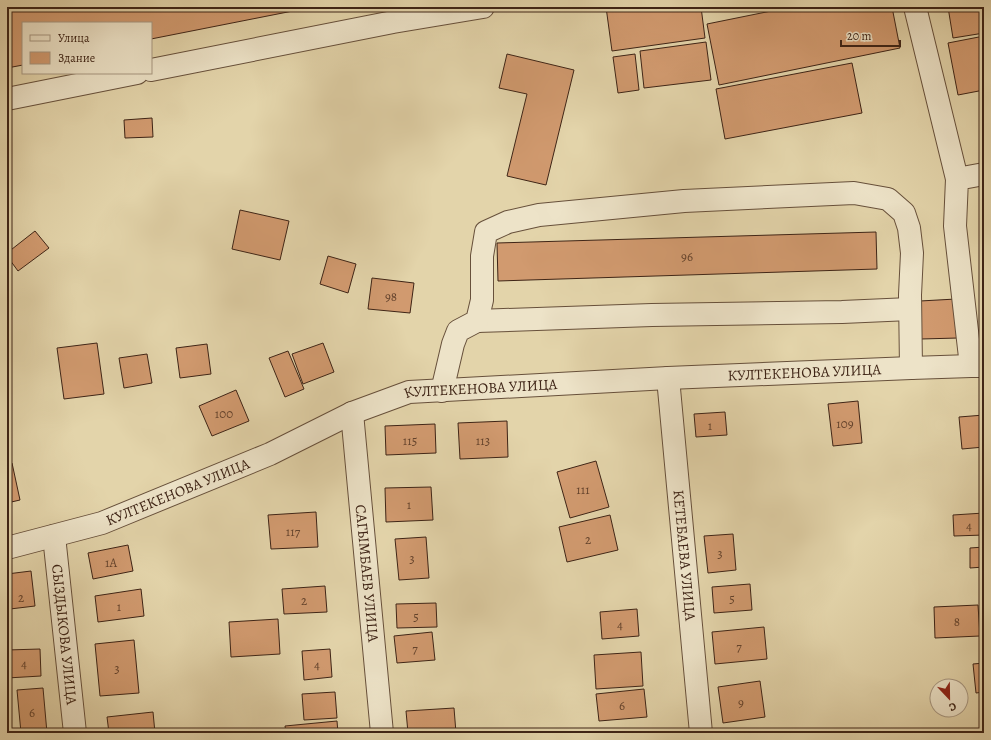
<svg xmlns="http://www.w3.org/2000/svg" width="991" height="740" font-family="Alegreya,serif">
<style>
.building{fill:#d19a6f;stroke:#3e2416}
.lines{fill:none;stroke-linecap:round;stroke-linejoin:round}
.minor-casing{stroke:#67503b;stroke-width:24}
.minor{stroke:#ede3c8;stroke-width:22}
.labels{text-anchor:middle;stroke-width:3;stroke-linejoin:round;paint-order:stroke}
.number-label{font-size:13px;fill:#63422c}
.street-label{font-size:15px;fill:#3e2416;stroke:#ede3c8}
</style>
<rect width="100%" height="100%" fill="#e3d4aa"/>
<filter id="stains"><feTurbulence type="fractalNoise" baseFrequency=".005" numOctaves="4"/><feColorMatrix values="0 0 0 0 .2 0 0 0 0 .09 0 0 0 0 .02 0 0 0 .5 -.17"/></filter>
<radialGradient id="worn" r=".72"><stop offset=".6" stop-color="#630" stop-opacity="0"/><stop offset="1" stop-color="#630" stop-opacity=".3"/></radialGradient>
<g class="building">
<polygon points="7,7 313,7 151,39 151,23 23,23 23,65 7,68"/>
<polygon points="606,7 701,7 705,38 612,51"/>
<polygon points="791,7 892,7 900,48 719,85 707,24"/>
<polygon points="948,7 984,7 984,33 953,38"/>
<polygon points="984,36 984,90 958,95 948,43"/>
<polygon points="706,42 711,80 644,88 640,51"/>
<polygon points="507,54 574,70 546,185 507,176 527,94 499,88"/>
<polygon points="635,54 639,90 618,93 613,57"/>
<polygon points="852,63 862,113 725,139 716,89"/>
<polygon points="152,118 153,137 125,138 124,120"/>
<polygon points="240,210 289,221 280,260 232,249"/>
<polygon points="35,231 49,248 18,271 7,256 7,253"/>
<polygon points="876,232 877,269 498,281 497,243"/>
<polygon points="328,256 356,264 348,293 320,284"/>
<polygon points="372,278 414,283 410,313 368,309"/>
<polygon points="956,299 958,338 921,339 920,301"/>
<polygon points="97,343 104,394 64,399 57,348"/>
<polygon points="323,343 334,372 303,384 292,354"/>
<polygon points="207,344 211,374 180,378 176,348"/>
<polygon points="288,351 304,389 285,397 269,358"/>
<polygon points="147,354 152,383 124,388 119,358"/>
<polygon points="236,390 249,421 212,436 199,406"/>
<polygon points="858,401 862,443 833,446 828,404"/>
<polygon points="725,412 727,435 696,437 694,414"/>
<polygon points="984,415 984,447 962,449 959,417"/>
<polygon points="507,421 508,457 460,459 458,423"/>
<polygon points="435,424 436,453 386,455 385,426"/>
<polygon points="596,461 609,507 570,518 557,472"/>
<polygon points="12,463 20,500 7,503 7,464"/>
<polygon points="983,469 984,469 984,495"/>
<polygon points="431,487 433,520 386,522 385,488"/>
<polygon points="316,512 318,547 271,549 268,515"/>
<polygon points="984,513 984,535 954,536 953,515"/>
<polygon points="610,515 618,550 567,562 559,527"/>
<polygon points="733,534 736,570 708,573 704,536"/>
<polygon points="426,537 429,578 399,580 395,539"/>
<polygon points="128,545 133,571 93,579 88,553"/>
<polygon points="984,547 984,567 970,568 970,548"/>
<polygon points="31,571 35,606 10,609 7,587 7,574"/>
<polygon points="750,584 752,610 714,613 712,587"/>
<polygon points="325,586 327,612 284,614 282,589"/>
<polygon points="141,589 144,616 98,622 95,596"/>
<polygon points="436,603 437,627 397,628 396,604"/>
<polygon points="978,605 980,636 935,638 934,607"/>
<polygon points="637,609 639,636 602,639 600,612"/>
<polygon points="278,619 280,654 231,657 229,622"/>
<polygon points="764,627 767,659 715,664 712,632"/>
<polygon points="432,632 435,660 397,663 394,636"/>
<polygon points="134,640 139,693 100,696 95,644"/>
<polygon points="40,649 41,676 7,678 7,650"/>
<polygon points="330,649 332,677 304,680 302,651"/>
<polygon points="641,652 643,686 596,689 594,655"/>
<polygon points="984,663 984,692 976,693 973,664"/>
<polygon points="760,681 765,717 723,723 718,687"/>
<polygon points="43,688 47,733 21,733 17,690"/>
<polygon points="644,689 647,717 599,721 596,694"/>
<polygon points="335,692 337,718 304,720 302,694"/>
<polygon points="454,708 456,733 408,733 406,711"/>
<polygon points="153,712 155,733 109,733 107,717"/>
<polygon points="337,721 338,733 286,733 285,726"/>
</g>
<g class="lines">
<g class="minor-casing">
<g id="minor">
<polyline points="915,7 957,179"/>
<polyline points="151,70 393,22 483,7"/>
<polyline points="7,99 137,73"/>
<polyline points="477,321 652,315 842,312 910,309"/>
<polyline points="971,366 955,226 957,179 984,174"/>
<path id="s1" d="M668,378L701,733"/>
<polyline points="442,391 453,344 458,331 477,321 482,300 482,256 486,232 508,222 539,215 684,201 854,193 888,199 904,213 909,228 912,253 910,295 911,368"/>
<path id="s2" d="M352,413L382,733"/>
<path id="s3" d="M54,536L75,733"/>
<path id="s4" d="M7,548L102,523L270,454L352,413L409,392L668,378L911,368L971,366H984"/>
</g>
</g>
<use href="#minor" class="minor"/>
</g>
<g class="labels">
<g class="number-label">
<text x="687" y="261">96</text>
<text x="391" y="301">98</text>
<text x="224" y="418">100</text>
<text x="845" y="428">109</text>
<text x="710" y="430">1</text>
<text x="410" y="445">115</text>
<text x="483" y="445">113</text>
<text x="583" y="494">111</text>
<text x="409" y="509">1</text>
<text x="969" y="530">4</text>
<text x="293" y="536">117</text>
<text x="588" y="544">2</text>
<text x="720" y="558">3</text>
<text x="412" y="563">3</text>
<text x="111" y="567">1А</text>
<text x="21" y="602">2</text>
<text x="732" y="603">5</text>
<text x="304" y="605">2</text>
<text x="119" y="611">1</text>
<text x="416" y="621">5</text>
<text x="957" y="626">8</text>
<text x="620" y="629">4</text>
<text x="739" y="651">7</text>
<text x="415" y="653">7</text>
<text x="24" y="668">4</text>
<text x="317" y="669">4</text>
<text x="117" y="673">3</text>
<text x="741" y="707">9</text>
<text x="622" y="710">6</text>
<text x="32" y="717">6</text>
</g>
<g class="street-label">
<text dy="5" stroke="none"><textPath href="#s4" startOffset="828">КУЛТЕКЕНОВА УЛИЦА</textPath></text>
<text dy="5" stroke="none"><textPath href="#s4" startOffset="504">КУЛТЕКЕНОВА УЛИЦА</textPath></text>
<text dy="5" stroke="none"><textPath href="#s4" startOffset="180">КУЛТЕКЕНОВА УЛИЦА</textPath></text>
<text dy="5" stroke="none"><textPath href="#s1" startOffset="178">КЕТЕБАЕВА УЛИЦА</textPath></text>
<text dy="5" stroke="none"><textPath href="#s2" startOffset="161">САГЫМБАЕВ УЛИЦА</textPath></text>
<text dy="5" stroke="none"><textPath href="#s3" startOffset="99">СЫЗДЫКОВА УЛИЦА</textPath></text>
</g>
</g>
<rect width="991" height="740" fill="none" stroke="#e3d4aa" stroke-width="24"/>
<rect x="8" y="8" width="975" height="724" fill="none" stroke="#3e2416" stroke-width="2"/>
<rect x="12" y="12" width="967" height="716" fill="none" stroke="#3e2416"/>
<rect x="22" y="22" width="130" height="52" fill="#ede3c8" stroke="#a79781"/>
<rect x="30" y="35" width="20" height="6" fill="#ede3c8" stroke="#a79781"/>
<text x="58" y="42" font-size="12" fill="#3e2416">Улица</text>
<rect x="30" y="52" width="20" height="12" fill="#d19a6f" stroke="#a79781"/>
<text x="58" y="62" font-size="12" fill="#3e2416">Здание</text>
<g transform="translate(949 698) rotate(158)"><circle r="19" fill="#ede3c8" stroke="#a79781"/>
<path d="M0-3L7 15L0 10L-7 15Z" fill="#8f2418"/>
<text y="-6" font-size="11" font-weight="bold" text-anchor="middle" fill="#3e2416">С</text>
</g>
<path d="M841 40v6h59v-6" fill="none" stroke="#3e2416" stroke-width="2"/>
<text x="847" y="40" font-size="12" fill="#3e2416" stroke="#ede3c8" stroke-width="3" paint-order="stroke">20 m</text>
<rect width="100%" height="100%" filter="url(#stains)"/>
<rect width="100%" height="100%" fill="url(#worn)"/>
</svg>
